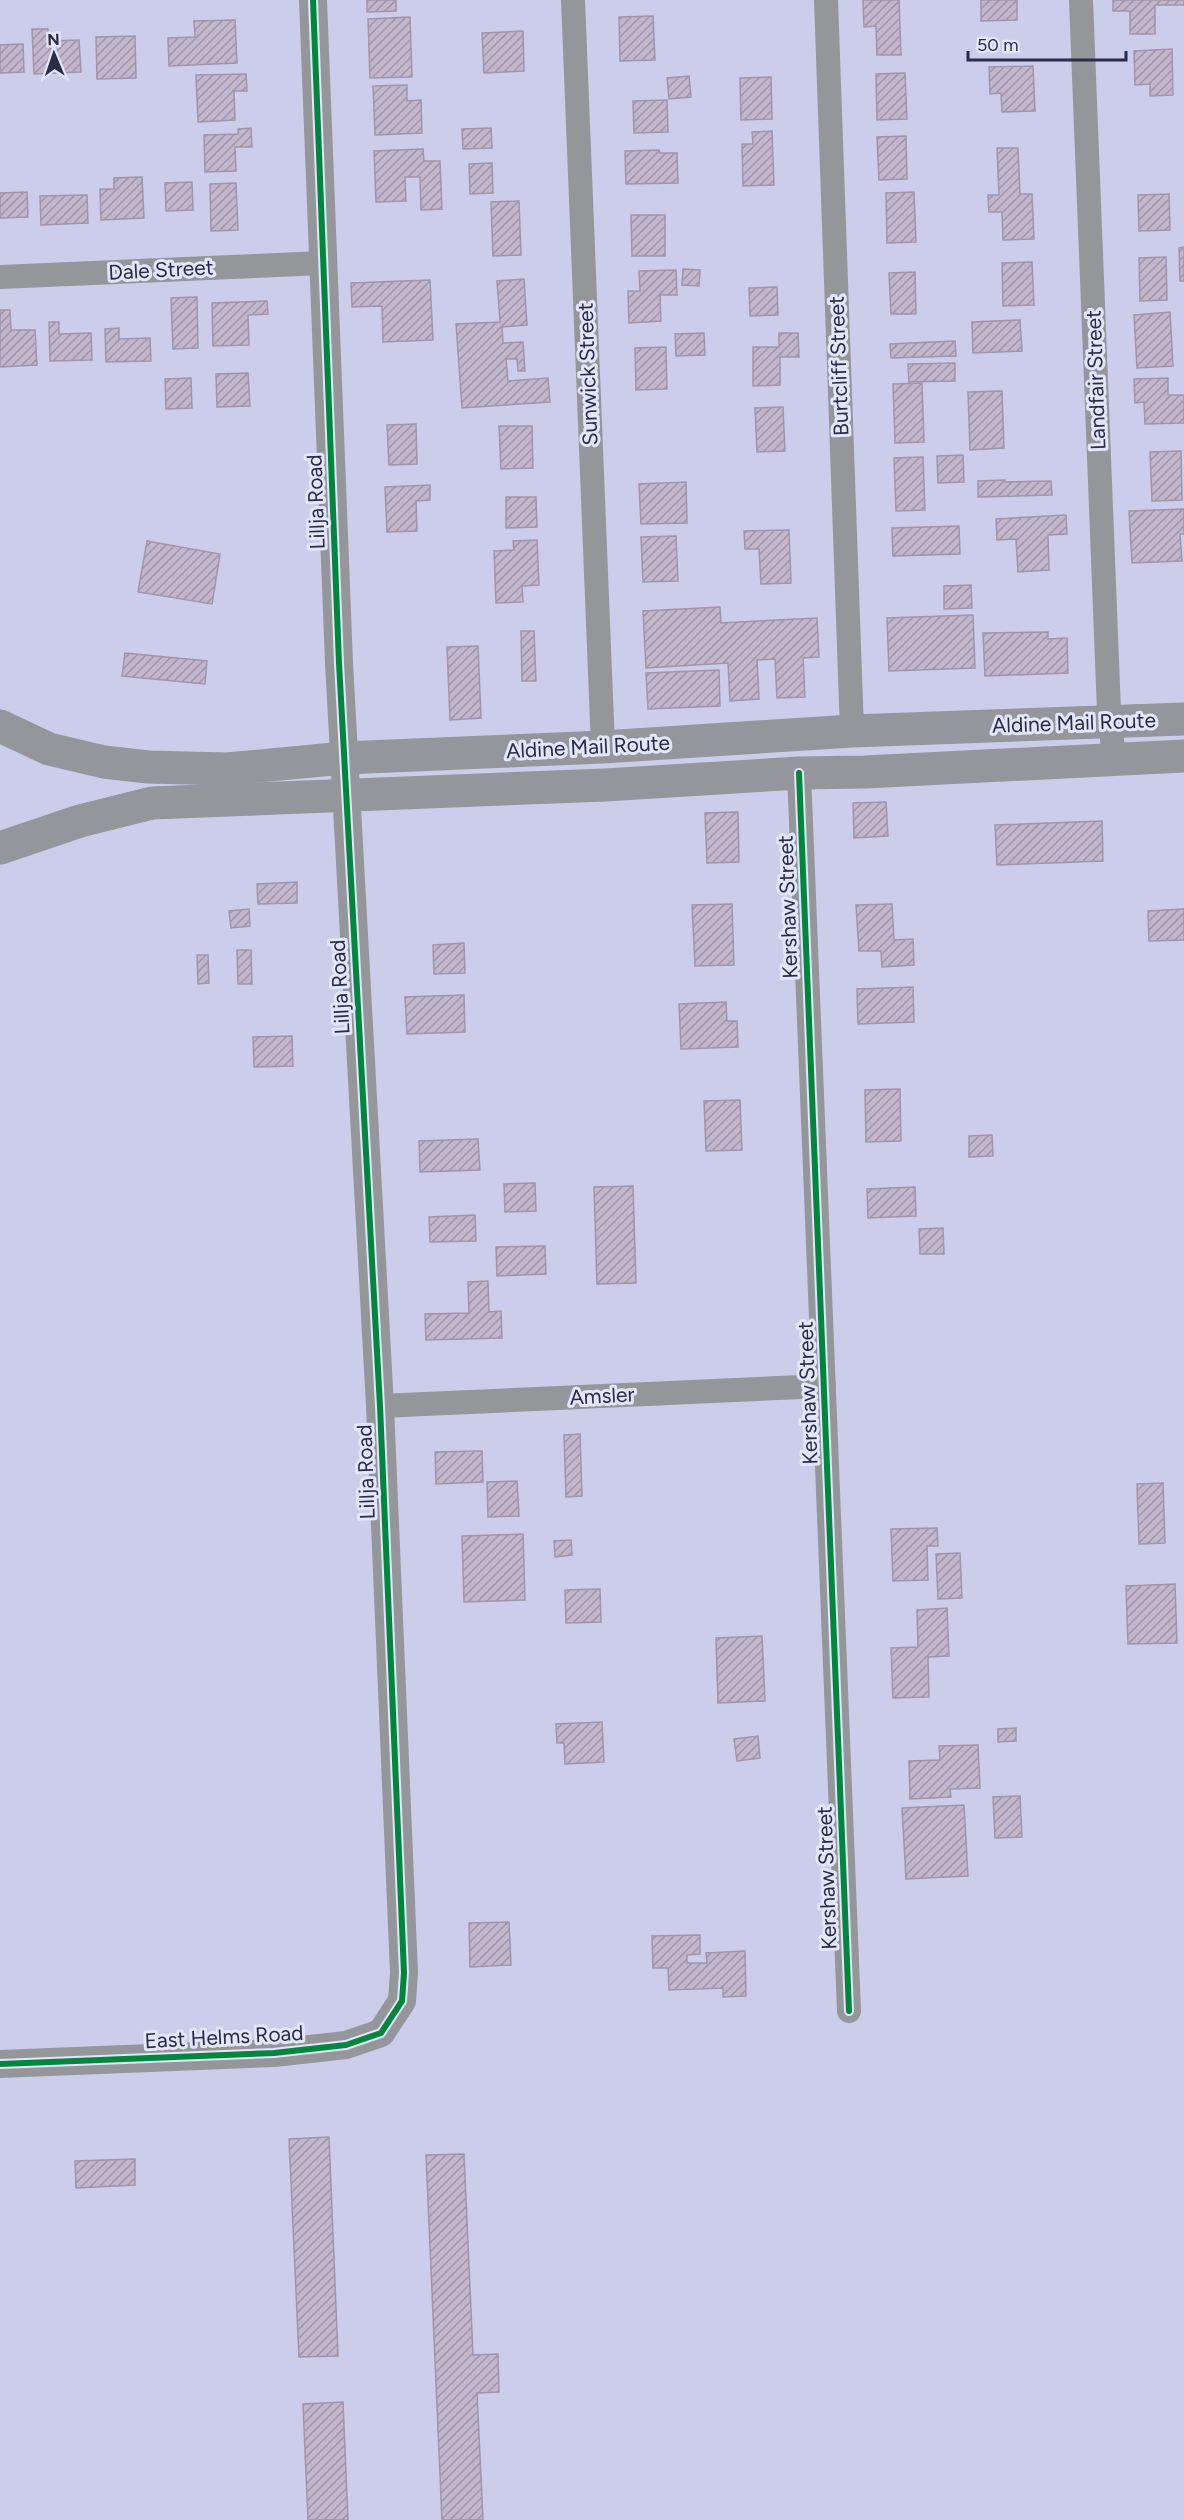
<svg xmlns="http://www.w3.org/2000/svg" width="1184" height="2520" font-family="Figtree,sans-serif">
<style>
.building{fill:url(#building-hatch);stroke:#a095aa;stroke-width:1.5}
.lines{fill:none;stroke-linecap:round;stroke-linejoin:round}
.minor{stroke:#95969a;stroke-width:24}
.tertiary{stroke:#95969a;stroke-width:28}
.secondary{stroke:#95959c;stroke-width:33}
.cycleway-casing{stroke:#e3e5fb;stroke-width:10}
.cycleway{stroke:#00873e;stroke-width:6}
.labels{text-anchor:middle;stroke-width:6;stroke-linejoin:round;paint-order:stroke}
.street-label{font-size:21px;fill:#2a2b46;stroke:#e3e5fb}
</style>
<defs>
<pattern id="building-hatch" width="6" height="6" patternUnits="userSpaceOnUse" patternTransform="scale(1.5)"><rect width="6" height="6" fill="#c2b6cc"/><path d="M-1 1l2-2M0 6l6-6M5 7l2-2" fill="none" stroke="#9e94a7"/></pattern>
</defs>
<rect width="100%" height="100%" fill="#cbcdeb"/>
<g class="building">
<polygon points="367,0 396,0 396,11 367,12"/>
<polygon points="863,0 899,0 901,55 877,55 876,26 864,27"/>
<polygon points="981,0 1017,0 1017,20 981,21"/>
<polygon points="1113,0 1184,0 1184,5 1155,5 1155,34 1130,34 1130,11 1113,11"/>
<polygon points="653,16 655,60 620,61 619,17"/>
<polygon points="410,17 412,77 370,78 368,19"/>
<polygon points="235,20 237,63 169,66 168,38 195,37 194,21"/>
<polygon points="32,29 48,29 48,41 79,40 81,72 34,74"/>
<polygon points="523,31 524,71 484,73 482,33"/>
<polygon points="135,36 136,78 97,79 96,37"/>
<polygon points="23,44 24,72 0,73 0,45"/>
<polygon points="1172,49 1173,95 1150,96 1150,84 1135,85 1134,51"/>
<polygon points="1033,66 1035,111 1002,112 1001,93 990,94 989,67"/>
<polygon points="905,73 907,119 877,120 876,74"/>
<polygon points="246,74 247,91 234,91 235,120 198,122 196,75"/>
<polygon points="689,76 691,97 669,99 667,78"/>
<polygon points="771,77 772,119 741,120 740,78"/>
<polygon points="407,85 407,101 421,100 422,133 375,135 373,86"/>
<polygon points="667,100 668,132 634,133 633,101"/>
<polygon points="251,128 252,147 235,147 236,171 205,172 204,135 238,134 238,129"/>
<polygon points="491,128 492,148 463,149 462,129"/>
<polygon points="772,131 774,185 743,186 742,144 753,144 752,132"/>
<polygon points="906,136 907,179 879,180 877,137"/>
<polygon points="997,148 1018,148 1020,194 1032,194 1034,239 1003,240 1002,212 989,212 988,195 999,195"/>
<polygon points="423,149 424,161 440,161 442,209 421,210 420,177 405,177 406,201 376,202 374,151"/>
<polygon points="659,150 660,153 677,153 678,183 626,184 625,151"/>
<polygon points="492,163 493,193 470,194 469,164"/>
<polygon points="142,177 144,218 101,220 100,189 114,189 114,178"/>
<polygon points="192,182 193,210 166,211 165,183"/>
<polygon points="236,183 238,230 211,231 210,184"/>
<polygon points="27,192 28,217 0,218 0,193"/>
<polygon points="914,192 916,242 887,243 886,193"/>
<polygon points="1169,194 1170,230 1139,231 1138,195"/>
<polygon points="87,195 88,223 41,225 40,196"/>
<polygon points="519,201 521,255 493,256 491,202"/>
<polygon points="631,215 665,215 665,256 632,256"/>
<polygon points="1184,247 1184,281 1180,281 1179,248"/>
<polygon points="1166,257 1167,300 1140,301 1139,258"/>
<polygon points="1032,262 1034,305 1003,306 1002,263"/>
<polygon points="683,269 700,270 699,286 682,285"/>
<polygon points="676,270 677,295 660,295 661,321 629,323 628,291 640,291 639,271"/>
<polygon points="915,272 916,314 891,314 889,273"/>
<polygon points="524,279 527,325 502,327 503,343 523,342 525,371 518,371 517,359 506,359 508,381 548,378 550,402 462,408 456,324 500,322 497,281"/>
<polygon points="430,280 433,340 383,342 382,306 352,307 351,283"/>
<polygon points="777,287 778,315 750,316 749,288"/>
<polygon points="197,297 198,348 173,349 171,298"/>
<polygon points="267,301 268,314 248,315 249,345 213,346 212,303"/>
<polygon points="0,310 10,310 11,330 35,330 37,365 0,367"/>
<polygon points="1170,312 1173,366 1137,368 1134,315"/>
<polygon points="1020,320 1022,351 973,353 972,322"/>
<polygon points="49,322 59,322 59,334 91,333 92,360 50,361"/>
<polygon points="119,328 119,339 150,338 151,361 106,362 105,329"/>
<polygon points="704,333 705,355 676,356 675,334"/>
<polygon points="779,333 798,333 799,357 780,357 780,385 753,386 753,347 779,347"/>
<polygon points="955,341 956,356 891,358 890,344"/>
<polygon points="666,347 667,389 636,390 635,348"/>
<polygon points="955,363 955,381 909,382 908,364"/>
<polygon points="248,373 250,406 217,407 216,374"/>
<polygon points="191,378 192,408 166,409 165,379"/>
<polygon points="1168,378 1168,395 1184,395 1184,423 1145,424 1144,402 1135,403 1134,379"/>
<polygon points="922,383 924,442 895,443 893,384"/>
<polygon points="1002,391 1004,448 970,450 968,392"/>
<polygon points="783,407 785,451 757,452 755,408"/>
<polygon points="416,424 417,464 389,465 387,425"/>
<polygon points="499,426 532,426 533,468 501,469"/>
<polygon points="1181,451 1182,500 1152,501 1150,452"/>
<polygon points="963,455 964,482 938,483 937,456"/>
<polygon points="923,457 925,510 896,511 894,458"/>
<polygon points="1005,480 1005,482 1051,481 1052,495 978,497 978,481"/>
<polygon points="686,482 687,523 641,524 639,484"/>
<polygon points="430,485 430,500 416,501 417,531 387,532 385,487"/>
<polygon points="506,497 536,497 537,527 506,528"/>
<polygon points="1184,509 1184,534 1180,534 1182,561 1132,563 1129,511"/>
<polygon points="1066,515 1067,534 1048,535 1049,570 1018,572 1016,539 997,540 996,519"/>
<polygon points="959,526 960,554 893,556 892,528"/>
<polygon points="789,530 791,583 761,584 759,549 745,549 744,531"/>
<polygon points="676,536 678,581 643,582 641,537"/>
<polygon points="537,540 539,585 522,586 523,602 496,603 494,551 514,550 513,541"/>
<polygon points="147,541 220,554 212,604 138,592"/>
<polygon points="971,585 972,608 944,609 944,586"/>
<polygon points="720,607 721,623 817,618 819,657 803,658 805,697 777,698 775,659 757,660 759,699 730,701 728,663 646,668 643,611"/>
<polygon points="973,615 975,668 889,671 887,618"/>
<polygon points="521,631 534,631 536,681 522,681"/>
<polygon points="1048,632 1048,639 1067,638 1068,673 985,676 983,633"/>
<polygon points="478,646 481,718 450,720 447,647"/>
<polygon points="125,653 207,661 205,684 122,676"/>
<polygon points="719,670 720,706 648,709 646,673"/>
<polygon points="886,802 888,836 854,838 853,803"/>
<polygon points="738,812 739,862 707,863 705,813"/>
<polygon points="1102,821 1103,861 997,865 995,825"/>
<polygon points="297,882 297,903 258,904 257,884"/>
<polygon points="732,904 734,965 695,966 692,905"/>
<polygon points="892,904 894,940 913,939 914,965 882,967 881,951 859,951 856,905"/>
<polygon points="249,909 250,926 231,928 229,911"/>
<polygon points="1184,909 1184,940 1149,941 1148,911"/>
<polygon points="464,943 465,973 434,974 433,945"/>
<polygon points="237,950 251,950 252,984 238,984"/>
<polygon points="197,955 208,955 209,983 198,984"/>
<polygon points="913,987 914,1022 858,1024 857,989"/>
<polygon points="464,995 465,1032 407,1034 405,997"/>
<polygon points="726,1002 727,1021 737,1021 738,1047 681,1049 679,1004"/>
<polygon points="292,1036 293,1066 254,1067 253,1037"/>
<polygon points="900,1089 901,1141 866,1142 865,1090"/>
<polygon points="740,1100 742,1150 706,1151 704,1101"/>
<polygon points="992,1135 993,1156 969,1157 969,1136"/>
<polygon points="478,1139 480,1170 420,1172 419,1141"/>
<polygon points="535,1183 536,1211 505,1212 504,1184"/>
<polygon points="633,1186 636,1283 597,1284 594,1187"/>
<polygon points="915,1187 916,1216 868,1218 867,1189"/>
<polygon points="475,1215 476,1241 430,1242 429,1217"/>
<polygon points="943,1228 944,1254 920,1254 919,1229"/>
<polygon points="545,1246 546,1274 497,1276 496,1247"/>
<polygon points="488,1281 489,1312 501,1311 502,1338 426,1340 425,1314 469,1313 468,1282"/>
<polygon points="580,1434 582,1496 566,1497 564,1435"/>
<polygon points="482,1451 483,1482 436,1484 435,1452"/>
<polygon points="517,1481 519,1516 488,1517 487,1482"/>
<polygon points="1163,1483 1165,1543 1139,1544 1137,1484"/>
<polygon points="937,1528 938,1546 927,1546 928,1580 893,1581 891,1529"/>
<polygon points="523,1534 525,1600 464,1602 462,1536"/>
<polygon points="571,1540 572,1555 555,1557 554,1541"/>
<polygon points="960,1553 962,1598 938,1599 936,1554"/>
<polygon points="1175,1584 1177,1643 1128,1644 1126,1586"/>
<polygon points="600,1589 601,1622 566,1623 565,1590"/>
<polygon points="947,1608 949,1656 928,1657 929,1697 893,1698 891,1648 918,1647 917,1610"/>
<polygon points="762,1636 765,1701 718,1703 716,1638"/>
<polygon points="602,1722 604,1762 565,1764 564,1743 557,1743 556,1724"/>
<polygon points="1016,1728 1016,1741 998,1742 998,1729"/>
<polygon points="758,1736 760,1758 737,1761 734,1739"/>
<polygon points="978,1745 980,1788 950,1789 951,1797 910,1799 909,1761 940,1760 939,1746"/>
<polygon points="1020,1796 1022,1837 995,1838 993,1797"/>
<polygon points="964,1805 968,1876 906,1879 902,1808"/>
<polygon points="509,1922 511,1965 470,1967 469,1923"/>
<polygon points="700,1935 700,1954 687,1955 687,1963 707,1963 706,1953 745,1951 746,1996 723,1997 723,1988 669,1990 668,1968 653,1968 652,1936"/>
<polygon points="329,2137 338,2356 299,2357 289,2139"/>
<polygon points="464,2154 473,2355 498,2354 499,2392 477,2393 483,2520 442,2520 426,2155"/>
<polygon points="135,2159 135,2185 76,2188 75,2161"/>
<polygon points="343,2402 348,2520 308,2520 303,2404"/>
</g>
<g class="lines">
<g class="minor">
<polyline points="573,0 603,747"/>
<polyline points="826,0 852,731"/>
<polyline points="1081,0 1109,711 1114,759"/>
<polyline points="0,277 323,263"/>
<polyline points="799,773 849,2011"/>
<polyline points="380,1406 824,1386"/>
</g>
<polyline class="tertiary" points="0,2064 274,2053 346,2045 381,2033 402,2001 404,1973 380,1406 339,663 313,0"/>
<g class="secondary">
<polyline points="0,726 49,749 104,762 148,767 227,769 344,758 603,747 852,731 1184,719"/>
<polyline points="0,848 80,821 152,803 605,785 799,773 865,772 1184,756"/>
</g>
<g class="cycleway-casing">
<g id="cycleway">
<polyline points="799,773 849,2011"/>
<polyline points="0,2064 274,2053 346,2045 381,2033 402,2001 404,1973 380,1406 339,663 313,0"/>
</g>
</g>
<use href="#cycleway" class="cycleway"/>
</g>
<g class="labels">
<g class="street-label">
<text transform="translate(161 270) rotate(-3)" y="7">Dale Street</text>
<text transform="translate(839 366) rotate(-92)" y="7">Burtcliff Street</text>
<text transform="translate(588 374) rotate(-92)" y="7">Sunwick Street</text>
<text transform="translate(1096 380) rotate(-92)" y="7">Landfair Street</text>
<text transform="translate(316 502) rotate(-92)" y="7">Lillja Road</text>
<text transform="translate(1074 723) rotate(-2)" y="7">Aldine Mail Route</text>
<text transform="translate(588 747) rotate(-3)" y="7">Aldine Mail Route</text>
<text transform="translate(788 907) rotate(-92)" y="7">Kershaw Street</text>
<text transform="translate(340 987) rotate(-93)" y="7">Lillja Road</text>
<text transform="translate(808 1393) rotate(-92)" y="7">Kershaw Street</text>
<text transform="translate(602 1396) rotate(-3)" y="7">Amsler</text>
<text transform="translate(366 1472) rotate(-92)" y="7">Lillja Road</text>
<text transform="translate(827 1878) rotate(-92)" y="7">Kershaw Street</text>
<text transform="translate(224 2037) rotate(-3)" y="7">East Helms Road</text>
</g>
</g>
<g transform="translate(54 54) rotate(358)" stroke="#e3e5fb" stroke-width="4.5" paint-order="stroke">
<path d="M0-4.5L10 22L0 15L-10 22Z" fill="#2a2b46"/>
<text y="-9" font-size="16" font-weight="bold" text-anchor="middle" fill="#2a2b46">N</text>
</g>
<path d="M968 51v9h158v-9" fill="none" stroke="#2a2b46" stroke-width="3"/>
<text x="977" y="51" font-size="18" fill="#2a2b46" stroke="#e3e5fb" stroke-width="4.5" paint-order="stroke">50 m</text>
</svg>
